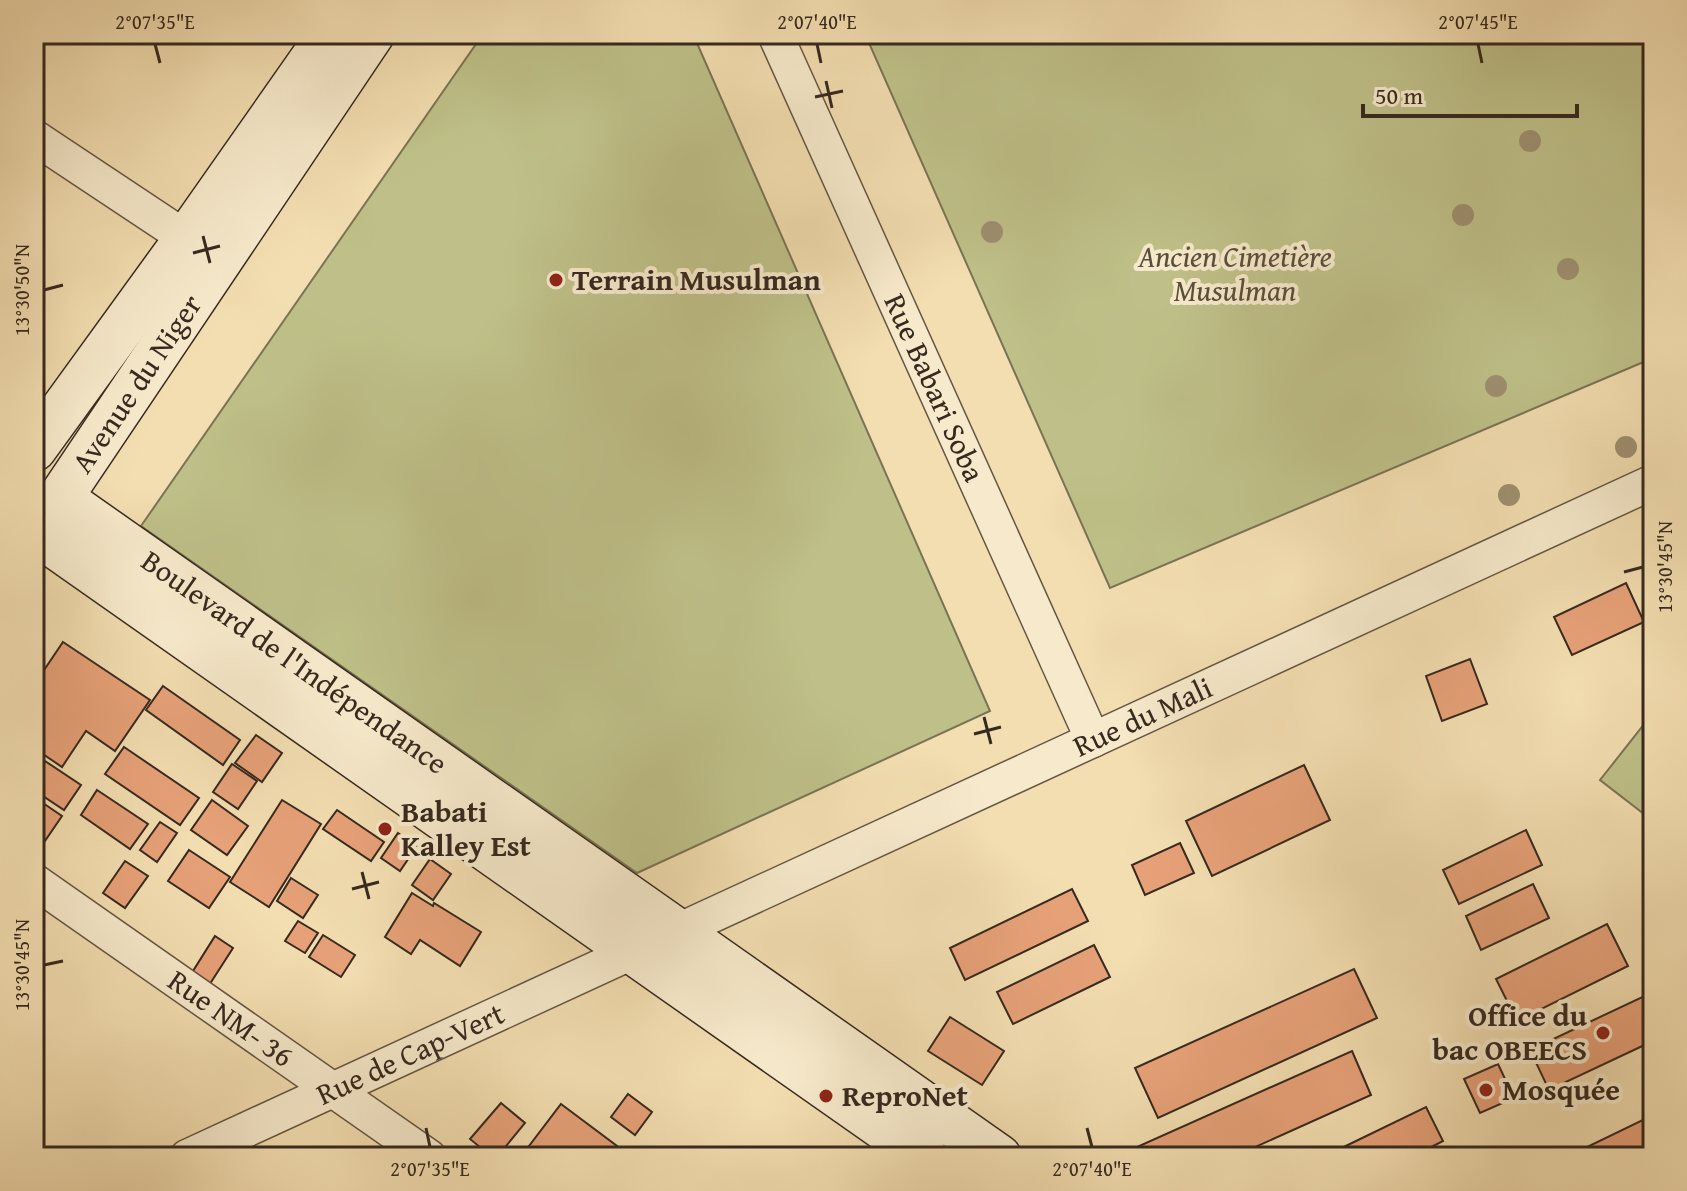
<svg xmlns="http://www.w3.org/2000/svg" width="1687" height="1191" font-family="'Gentium Book Plus',serif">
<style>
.green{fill:#bfc089;stroke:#7a7454;stroke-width:2}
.building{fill:#e7a178;stroke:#36291f;stroke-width:2}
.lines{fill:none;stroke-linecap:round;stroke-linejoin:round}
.street-casing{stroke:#655644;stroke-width:37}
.secondary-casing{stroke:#36291f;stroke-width:47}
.street{stroke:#f7eacc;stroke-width:34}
.secondary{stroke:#f7eacc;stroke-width:44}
.tree{fill:#9e8f70}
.ticks{fill:none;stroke:#36291f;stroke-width:3}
.poi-dot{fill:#8f2418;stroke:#f7eacc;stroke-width:3}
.labels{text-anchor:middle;stroke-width:8;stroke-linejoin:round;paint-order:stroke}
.park-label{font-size:30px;font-style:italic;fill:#584f3a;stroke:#f7eacc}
.poi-label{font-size:30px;font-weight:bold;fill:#36291f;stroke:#f7eacc;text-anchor:start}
.street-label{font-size:30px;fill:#36291f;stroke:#f7eacc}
.neatline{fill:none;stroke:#36291f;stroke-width:3}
.ticks-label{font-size:20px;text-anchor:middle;fill:#36291f}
</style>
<rect width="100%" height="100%" fill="#f3deb1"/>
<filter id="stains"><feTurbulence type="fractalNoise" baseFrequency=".0025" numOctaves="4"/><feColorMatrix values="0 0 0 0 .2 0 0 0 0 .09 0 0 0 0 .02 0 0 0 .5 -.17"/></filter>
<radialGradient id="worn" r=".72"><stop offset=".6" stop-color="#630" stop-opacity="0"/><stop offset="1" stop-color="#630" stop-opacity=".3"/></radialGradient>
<g class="green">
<polygon points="483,34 693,34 990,711 637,873 141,526"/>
<polygon points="865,34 1653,34 1653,358 1110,588"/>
<polygon points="1653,713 1653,821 1600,780"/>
</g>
<g class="building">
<polygon points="1626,583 1644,622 1572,655 1554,617"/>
<polygon points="63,642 150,700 115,751 86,731 62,767 34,748 34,685"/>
<polygon points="1470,659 1487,704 1442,721 1426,676"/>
<polygon points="163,686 240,740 223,765 146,710"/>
<polygon points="256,735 282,753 262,782 235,763"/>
<polygon points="124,747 199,798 180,825 105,774"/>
<polygon points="45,761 81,785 64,810 34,790 34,778"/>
<polygon points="232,764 257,781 238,809 213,792"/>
<polygon points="1304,765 1330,820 1212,876 1186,821"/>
<polygon points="97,790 148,824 130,849 81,815"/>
<polygon points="34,797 62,816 34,857"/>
<polygon points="212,800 248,826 227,855 191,830"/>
<polygon points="282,800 321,824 269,907 230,882"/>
<polygon points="337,810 384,842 371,861 323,829"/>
<polygon points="160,822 177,833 157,862 140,850"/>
<polygon points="1526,830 1542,865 1459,904 1443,870"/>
<polygon points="398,833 417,846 400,871 381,858"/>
<polygon points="1180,843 1194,873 1145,895 1132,865"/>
<polygon points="189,850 230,877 209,908 168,881"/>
<polygon points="430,859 451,874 433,900 412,885"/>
<polygon points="125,861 148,876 125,908 103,893"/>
<polygon points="291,878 318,895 303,918 277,901"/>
<polygon points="1533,884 1549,918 1481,950 1466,916"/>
<polygon points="1072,889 1088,921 965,980 950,948"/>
<polygon points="412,893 433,906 434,903 481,932 460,966 420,940 411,954 385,937"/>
<polygon points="298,921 318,933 305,953 285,941"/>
<polygon points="1607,924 1628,966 1517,1021 1496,979"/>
<polygon points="323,935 355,955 341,977 309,957"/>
<polygon points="215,936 233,948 206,990 188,979"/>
<polygon points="1094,945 1110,977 1013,1024 997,992"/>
<polygon points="1354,969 1377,1018 1158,1118 1135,1068"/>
<polygon points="1653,992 1653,1041 1549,1090 1530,1050"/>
<polygon points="950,1017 1004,1051 982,1085 928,1051"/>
<polygon points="1352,1051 1371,1095 1233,1157 1130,1157 1128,1151"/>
<polygon points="1498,1064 1514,1098 1480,1113 1464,1079"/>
<polygon points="628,1094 652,1112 635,1135 611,1117"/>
<polygon points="501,1103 525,1123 497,1157 492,1157 470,1139"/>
<polygon points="561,1104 617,1146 608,1157 536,1157 526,1150"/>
<polygon points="1426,1107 1443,1141 1412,1157 1323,1157"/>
<polygon points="1653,1115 1653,1157 1587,1157 1583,1149"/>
</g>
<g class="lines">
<g class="street-casing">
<g id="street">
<path id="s1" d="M775,34L1093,740"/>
<polyline points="34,137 207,252"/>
<path id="s2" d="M34,881L429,1157"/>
<path id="s3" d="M187,1157L1653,482"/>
</g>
</g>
<g class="secondary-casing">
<g id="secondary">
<polyline points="34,449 187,238 330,34"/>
<path id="s4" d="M62,495L372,34"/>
<path id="s5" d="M62,499L999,1157"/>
<polyline points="38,534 925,1157"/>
</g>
</g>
<use href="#street" class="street"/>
<use href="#secondary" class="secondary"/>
</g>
<g class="tree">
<circle cx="1530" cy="141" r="11"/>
<circle cx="1463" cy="215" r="11"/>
<circle cx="992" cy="232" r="11"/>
<circle cx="1568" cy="269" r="11"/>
<circle cx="1496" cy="386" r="11"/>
<circle cx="1626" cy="447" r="11"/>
<circle cx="1509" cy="495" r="11"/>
</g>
<path class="ticks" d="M155,44L160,63M817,44L821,63M1478,44L1482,63M826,81L832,108M815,97L843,91M203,236L210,263M193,253L220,246M44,290L63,285M1624,572L1643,567M984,717L991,744M974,734L1001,727M362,872L369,899M352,889L379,882M44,965L63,961M426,1128L430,1147M1087,1128L1092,1147"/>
<g class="poi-dot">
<circle cx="556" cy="280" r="8"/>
<circle cx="385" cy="829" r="8"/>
<circle cx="1603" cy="1033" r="8"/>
<circle cx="1486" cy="1090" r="8"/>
<circle cx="826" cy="1096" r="8"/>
</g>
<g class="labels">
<g class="park-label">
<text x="1235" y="267">Ancien Cimetière<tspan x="1235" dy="34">Musulman</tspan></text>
</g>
<g class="poi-label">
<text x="572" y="290">Terrain Musulman</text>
<text x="401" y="822">Babati<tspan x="401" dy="34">Kalley Est</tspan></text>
<text x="1587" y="1026" text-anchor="end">Office du<tspan x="1587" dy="34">bac OBEECS</tspan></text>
<text x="1502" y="1100">Mosquée</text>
<text x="842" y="1106">ReproNet</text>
</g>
<g class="street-label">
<text dy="10" stroke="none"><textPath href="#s4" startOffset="134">Avenue du Niger</textPath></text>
<text dy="10" stroke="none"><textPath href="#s1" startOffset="388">Rue Babari Soba</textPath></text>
<text dy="10" stroke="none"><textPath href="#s5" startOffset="284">Boulevard de l'Indépendance</textPath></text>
<text dy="10" stroke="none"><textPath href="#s3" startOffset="1052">Rue du Mali</textPath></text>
<text dy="10" stroke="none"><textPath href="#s2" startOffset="240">Rue NM- 36</textPath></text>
<text dy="10" stroke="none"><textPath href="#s3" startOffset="246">Rue de Cap-Vert</textPath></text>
</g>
</g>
<rect width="1687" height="1191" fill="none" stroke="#f3deb1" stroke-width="88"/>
<path d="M1363 104v12h214v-12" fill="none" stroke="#36291f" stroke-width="4"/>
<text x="1375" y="104" font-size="24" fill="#36291f" stroke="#f7eacc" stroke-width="6" paint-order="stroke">50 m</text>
<rect x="44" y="44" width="1599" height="1103" class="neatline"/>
<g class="ticks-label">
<text x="155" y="29">2°07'35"E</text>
<text x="817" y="29">2°07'40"E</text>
<text x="1478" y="29">2°07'45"E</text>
<text transform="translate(22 290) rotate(-90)" y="7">13°30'50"N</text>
<text transform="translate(1665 567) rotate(-90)" y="7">13°30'45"N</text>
<text transform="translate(22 965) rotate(-90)" y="7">13°30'45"N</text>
<text x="430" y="1176">2°07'35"E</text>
<text x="1092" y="1176">2°07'40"E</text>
</g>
<rect width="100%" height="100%" filter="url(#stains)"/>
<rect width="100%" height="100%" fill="url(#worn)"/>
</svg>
